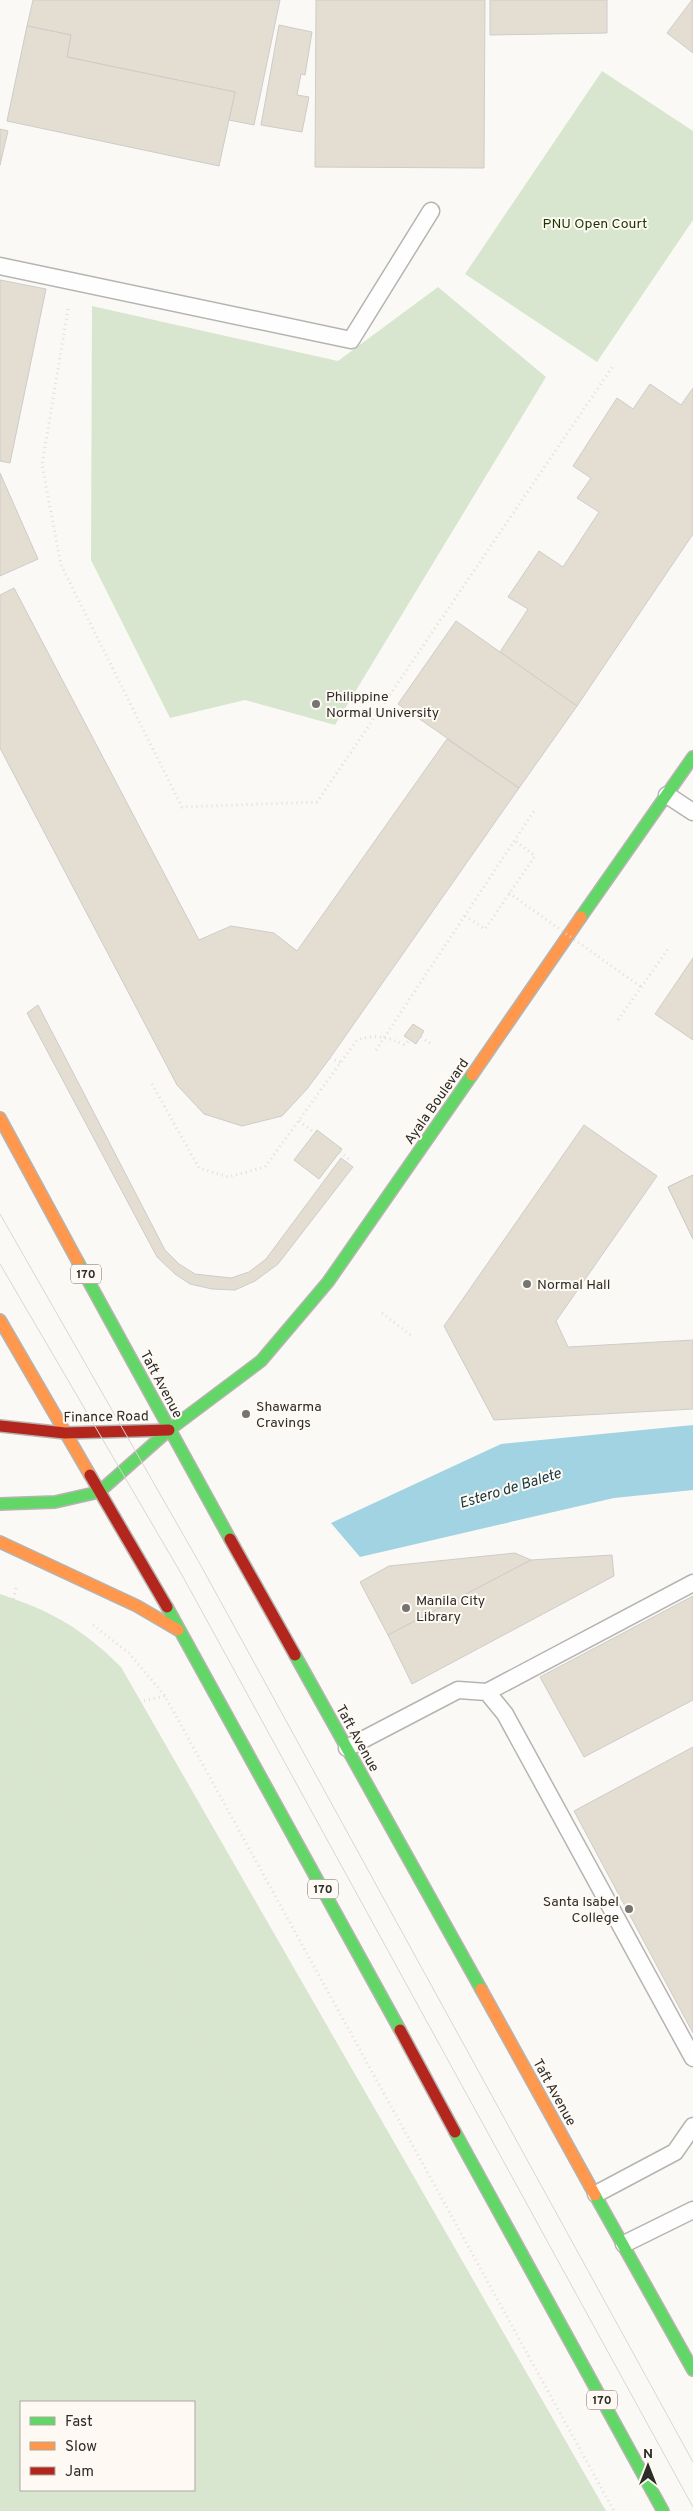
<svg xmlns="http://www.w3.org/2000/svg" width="693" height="2511" font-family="Overpass,sans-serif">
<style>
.green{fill:#d9e6cf;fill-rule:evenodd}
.water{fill:#a2d3e2}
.building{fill:#e4ddd2;stroke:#ceccc9}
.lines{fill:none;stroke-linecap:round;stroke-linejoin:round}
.lane-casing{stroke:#b6b4b1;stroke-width:19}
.fast-casing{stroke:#b6b4b1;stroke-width:14}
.slow-casing{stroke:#b6b4b1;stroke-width:14}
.jam-casing{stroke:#b6b4b1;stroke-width:14}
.path{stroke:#e0dfdd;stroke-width:3;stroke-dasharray:1 4;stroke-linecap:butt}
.lane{stroke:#fefefe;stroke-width:16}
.fast{stroke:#63d668;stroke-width:11}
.slow{stroke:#ff974d;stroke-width:11}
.jam{stroke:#b3261e;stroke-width:11}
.tram{stroke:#d7d7d6;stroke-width:1}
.path-bridge{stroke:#e0dfdd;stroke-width:3;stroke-dasharray:1 4;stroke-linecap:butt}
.poi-dot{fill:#767471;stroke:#fefaf3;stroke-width:2}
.labels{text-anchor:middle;stroke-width:4;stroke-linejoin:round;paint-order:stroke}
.shield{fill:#fefaf3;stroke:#6c6a66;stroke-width:1}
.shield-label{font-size:12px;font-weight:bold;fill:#2e2c29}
.park-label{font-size:14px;fill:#183600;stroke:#fefaf3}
.poi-label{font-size:14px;fill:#2e2c29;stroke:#fefaf3;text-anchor:start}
.street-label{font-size:14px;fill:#2e2c29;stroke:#fefaf3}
.water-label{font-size:15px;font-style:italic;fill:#143640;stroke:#fefaf3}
</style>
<rect width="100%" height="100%" fill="#fbf9f6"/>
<g class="green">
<polygon points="602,71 693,131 693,220 597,362 465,274"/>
<polygon points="438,287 546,377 335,725 245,700 170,718 91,560 92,306 338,361"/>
<path d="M0,1594C51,1611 82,1628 121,1667L606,2511H0ZM21,2402H194V2490H21Z"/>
</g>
<polygon class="water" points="693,1425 693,1490 614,1498 360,1557 331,1523 501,1444"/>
<g class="building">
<polygon points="33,0 280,0 254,125 229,120 235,92 67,57 71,35 27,26"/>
<polygon points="316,0 485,0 484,168 315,167"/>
<polygon points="490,0 607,0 607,33 490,35"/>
<polygon points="692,0 693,0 693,53 667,33"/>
<polygon points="279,25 312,32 305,75 301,74 297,95 309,97 302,132 261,125"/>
<polygon points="27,26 71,35 67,57 235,92 219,166 7,121"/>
<polygon points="0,129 8,131 0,165"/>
<polygon points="0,280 46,289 10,463 0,461"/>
<polygon points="650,384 681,405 693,388 693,534 577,706 500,652 528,609 508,597 539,551 563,567 599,512 577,498 591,478 573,466 617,398 633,409"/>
<polygon points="0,473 38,559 0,576"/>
<polygon points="14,588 199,940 231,926 274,933 297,951 447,739 519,788 330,1058 307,1089 282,1116 242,1126 204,1114 177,1085 0,748 0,595"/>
<polygon points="456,621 577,706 519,788 398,704"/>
<polygon points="693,958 693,1040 655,1014"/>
<polygon points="38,1005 165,1250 179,1264 195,1274 231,1278 249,1272 266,1259 341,1158 353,1167 278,1264 255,1281 235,1290 212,1289 190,1284 175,1274 157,1257 27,1013"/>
<polygon points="413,1024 424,1031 416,1044 404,1036"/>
<polygon points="584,1125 657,1176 556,1321 568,1347 693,1340 693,1409 494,1420 444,1326"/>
<polygon points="317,1130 342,1149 319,1179 294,1160"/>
<polygon points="693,1175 693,1239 668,1187"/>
<polygon points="693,1175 693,1239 668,1187"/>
<polygon points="515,1553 531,1560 388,1635 360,1582 389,1566"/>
<polygon points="612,1555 614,1576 412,1684 388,1635 531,1560"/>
<polygon points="693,1596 693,1700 584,1757 540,1677"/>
<polygon points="693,1747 693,2033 574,1811"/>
</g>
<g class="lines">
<g class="lane-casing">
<g id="lane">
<polyline points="0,266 351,340 431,211"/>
<polyline points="667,795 693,812"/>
<polyline points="487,1692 693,1583"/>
<polyline points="347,1748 458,1690 487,1692 505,1714 693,2058"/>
<polyline points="596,2194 675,2152 693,2126"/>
<polyline points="624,2244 693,2210"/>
</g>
</g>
<g class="fast-casing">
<g id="fast">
<polyline points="581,917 693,757"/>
<polyline points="78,1262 230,1539"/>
<polyline points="0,1504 55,1502 99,1492 169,1430 261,1361 328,1282 472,1075"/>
<polyline points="167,1607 400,2030"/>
<polyline points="295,1655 481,1989"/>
<polyline points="455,2132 663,2511"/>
<polyline points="595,2195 693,2370"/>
</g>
</g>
<g class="slow-casing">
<g id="slow">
<polyline points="472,1075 581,917"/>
<polyline points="0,1118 78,1262"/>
<polyline points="0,1320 90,1475"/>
<polyline points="0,1542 137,1606 178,1630"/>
<polyline points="481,1989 595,2195"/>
</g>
</g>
<g class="jam-casing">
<g id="jam">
<polyline points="0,1426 65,1433 169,1430"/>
<polyline points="90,1475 167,1607"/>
<polyline points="230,1539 295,1655"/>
<polyline points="400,2030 455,2132"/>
</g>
</g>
<g class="path">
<polyline points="68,309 42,465 61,565 182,807 317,802 613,366"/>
<polyline points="465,916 485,929 535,856 515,841"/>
<polyline points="618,1020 668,949"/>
<polyline points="421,1037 431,1044"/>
<polyline points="376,1050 536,808"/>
<polyline points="330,1058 342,1063"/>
<path d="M152,1084L199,1168L228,1177L265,1167L357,1040C377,1034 387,1037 405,1045L409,1040"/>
<polyline points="299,1121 315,1133"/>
<polyline points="340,1152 350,1160"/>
<polyline points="382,1313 412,1336"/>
<path d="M16,1588C4,1635 5,1657 42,1692L26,1715"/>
<polyline points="93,1625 129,1653 165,1696 614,2511"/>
<path d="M42,1692C84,1714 121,1706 165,1696"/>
<path d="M0,1708C50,1702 60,1781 0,1784"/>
<polyline points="39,1761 473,2511"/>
</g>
<use href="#lane" class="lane"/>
<use href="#fast" class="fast"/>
<use href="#slow" class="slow"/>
<use href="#jam" class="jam"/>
<g class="tram">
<polyline points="0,1214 200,1564 693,2462"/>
<polyline points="0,1264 182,1575 693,2507"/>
</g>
<polyline class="path-bridge" points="509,893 641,987"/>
</g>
<g class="poi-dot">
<circle cx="316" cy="704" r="5"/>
<circle cx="527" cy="1284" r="5"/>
<circle cx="246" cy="1414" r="5"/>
<circle cx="406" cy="1608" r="5"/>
<circle cx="629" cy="1909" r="5"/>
</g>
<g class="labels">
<g class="shield">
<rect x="71" y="1264.5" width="30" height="19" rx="4"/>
<rect x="308" y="1879.5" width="30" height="19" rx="4"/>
<rect x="587" y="2390.5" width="30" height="19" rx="4"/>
</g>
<g class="shield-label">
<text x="86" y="1278">170</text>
<text x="323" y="1893">170</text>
<text x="602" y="2404">170</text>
</g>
<g class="park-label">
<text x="595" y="228">PNU Open Court</text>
</g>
<g class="poi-label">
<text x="326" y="701">Philippine<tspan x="326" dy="16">Normal University</tspan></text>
<text x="537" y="1289">Normal Hall</text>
<text x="256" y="1411">Shawarma<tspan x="256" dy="16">Cravings</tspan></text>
<text x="416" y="1605">Manila City<tspan x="416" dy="16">Library</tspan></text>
<text x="619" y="1906" text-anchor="end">Santa Isabel<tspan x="619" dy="16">College</tspan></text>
</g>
<g class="street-label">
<text transform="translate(436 1101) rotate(-55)" y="5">Ayala Boulevard</text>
<text transform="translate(162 1384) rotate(62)" y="5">Taft Avenue</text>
<text transform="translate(106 1416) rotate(-1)" y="5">Finance Road</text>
<text transform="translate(358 1738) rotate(61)" y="5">Taft Avenue</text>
<text transform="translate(555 2092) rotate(61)" y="5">Taft Avenue</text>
</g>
<g class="water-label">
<text transform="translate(510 1488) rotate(-17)" y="5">Estero de Balete</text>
</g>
</g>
<rect x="20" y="2401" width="175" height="90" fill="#fefaf3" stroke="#aba8a2"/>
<rect x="30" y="2417" width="25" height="8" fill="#63d668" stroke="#aba8a2"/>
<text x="65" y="2426" font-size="15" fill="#2e2c29">Fast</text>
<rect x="30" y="2442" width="25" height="8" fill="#ff974d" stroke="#aba8a2"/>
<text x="65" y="2451" font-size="15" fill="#2e2c29">Slow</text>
<rect x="30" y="2467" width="25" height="8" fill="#b3261e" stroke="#aba8a2"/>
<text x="65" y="2476" font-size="15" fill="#2e2c29">Jam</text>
<g transform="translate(648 2466)" stroke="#fefaf3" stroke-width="4" paint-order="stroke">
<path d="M0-4L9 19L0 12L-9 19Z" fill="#2e2c29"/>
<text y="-8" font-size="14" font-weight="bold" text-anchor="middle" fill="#2e2c29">N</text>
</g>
</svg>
